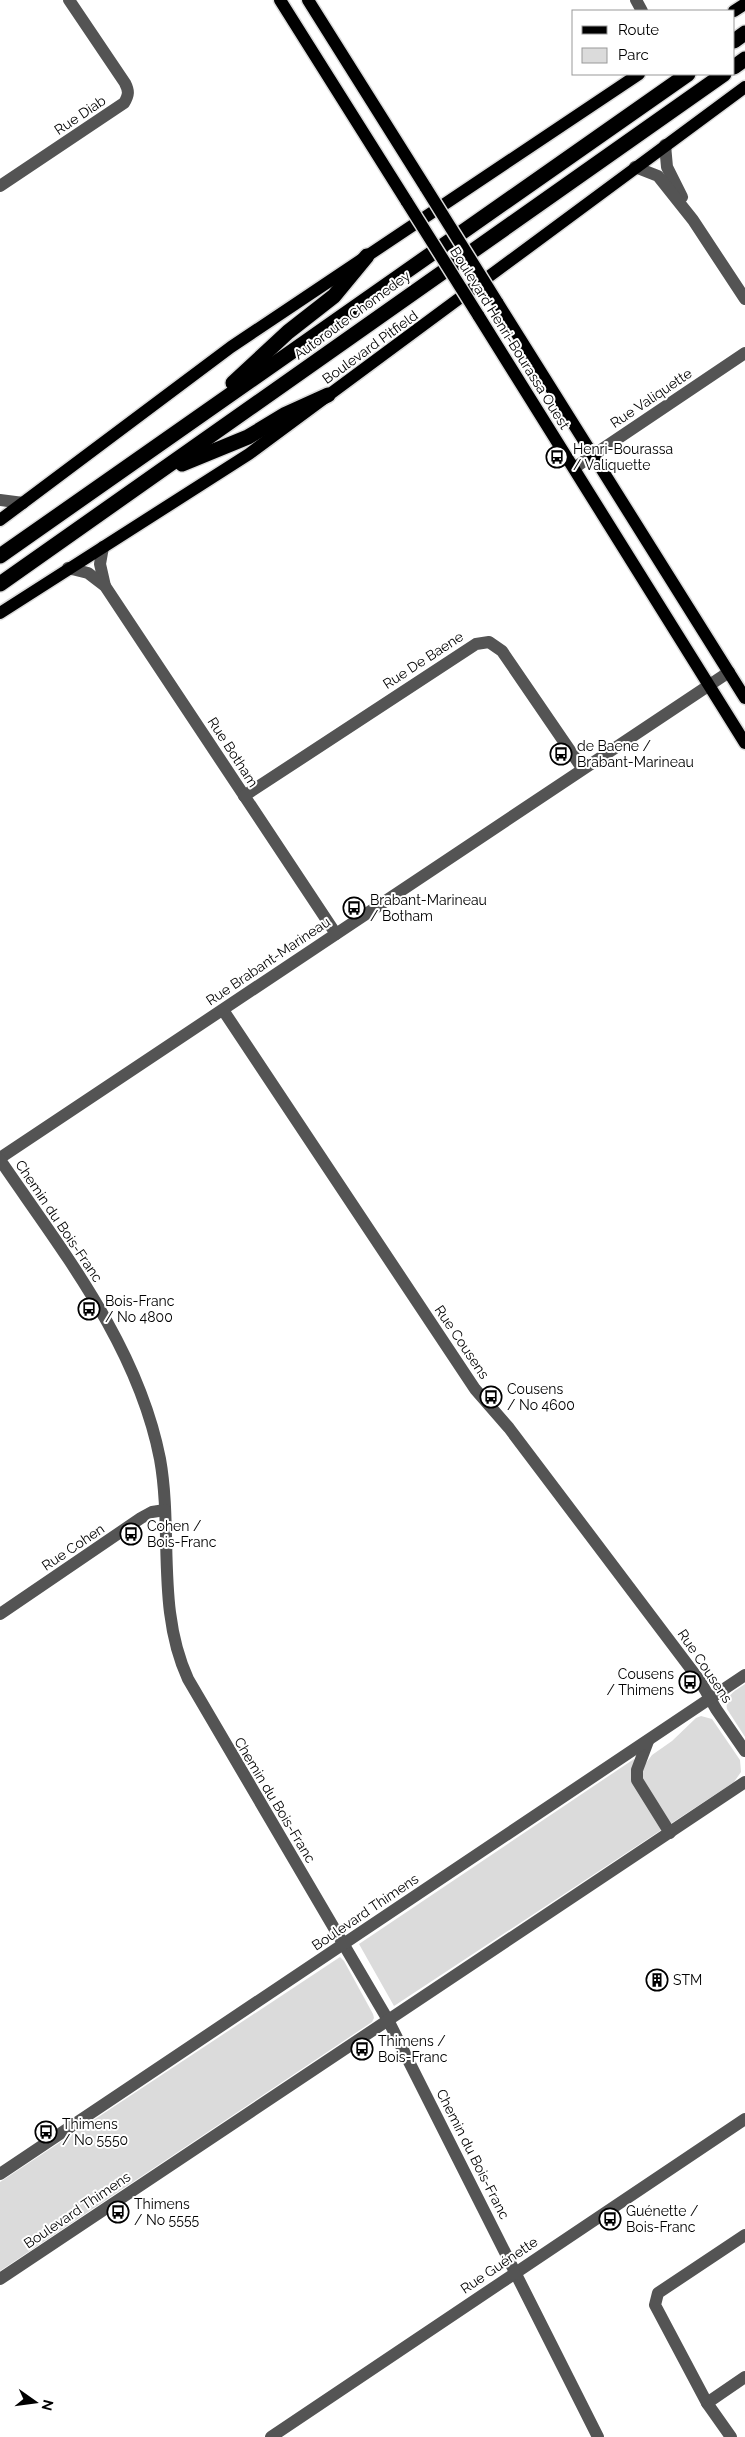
<svg xmlns="http://www.w3.org/2000/svg" width="745" height="2437" font-family="Raleway,sans-serif">
<style>
.green{fill:#dbdbdb}
.lines{fill:none;stroke-linecap:round;stroke-linejoin:round}
.major-casing{stroke:#dbdbdb;stroke-width:15}
.highway-casing{stroke:#dbdbdb;stroke-width:18}
.minor{stroke:#545454;stroke-width:12}
.major{stroke:#000;stroke-width:12}
.highway{stroke:#000;stroke-width:15}
.major-bridge-casing{stroke:#dbdbdb;stroke-width:15;stroke-linecap:butt}
.major-bridge{stroke:#000;stroke-width:12}
.labels{text-anchor:middle;stroke-width:4;stroke-linejoin:round;paint-order:stroke}
.street-label{font-size:14px;fill:#000;stroke:#fff}
.poi-label{font-size:14px;fill:#000;stroke:#fff;text-anchor:start}
</style>
<rect width="100%" height="100%" fill="#fff"/>
<g class="green">
<path d="M745,1684V1737L727,1709C725,1695 735,1691 745,1684Z"/>
<polygon points="701,1716 712,1719 740,1760 741,1772 734,1782 394,2006 359,1944 634,1759 643,1767 652,1755 672,1741 696,1718"/>
<polygon points="340,1957 344,1961 373,2014 374,2018 372,2022 0,2271 0,2182"/>
</g>
<g class="lines">
<g class="major-casing">
<g id="major">
<polyline points="280,0 407,202"/>
<polyline points="308,0 426,188"/>
<polyline points="734,11 745,4"/>
<polyline points="497,302 745,698"/>
<polyline points="478,315 745,743"/>
<polyline points="0,520 231,347 639,74"/>
<polyline points="0,613 249,454 745,87"/>
</g>
</g>
<g class="highway-casing">
<g id="highway">
<polyline points="734,41 745,33"/>
<polyline points="734,67 745,59"/>
<polyline points="233,383 288,332 334,296 367,256"/>
<polyline points="182,464 248,437 286,414 328,395"/>
<polyline points="0,556 688,74"/>
<polyline points="0,584 724,74"/>
</g>
</g>
<g class="minor">
<polyline points="636,0 642,11"/>
<polyline points="665,145 667,167 682,197"/>
<polyline points="635,167 658,176 693,220 745,299"/>
<path d="M0,186L124,103C129,95 129,91 125,83L69,0"/>
<polyline points="574,468 745,353"/>
<polyline points="0,500 23,503"/>
<polyline points="103,547 100,564 105,586"/>
<polyline points="68,568 88,573 105,586 336,934"/>
<polyline points="244,796 476,644 489,642 502,651 582,768"/>
<polyline points="223,1010 475,1389 509,1428 700,1681 716,1709 745,1751"/>
<polyline points="0,1158 729,672"/>
<path d="M0,1160C63,1252 138,1346 160,1459C173,1532 156,1610 188,1679L388,2020L598,2437"/>
<polyline points="0,1614 141,1518 152,1512 165,1510"/>
<polyline points="648,1741 637,1770 637,1780 670,1833"/>
<polyline points="0,2174 745,1675"/>
<polyline points="0,2279 745,1782"/>
<polyline points="707,2403 745,2377"/>
<polyline points="271,2437 745,2119"/>
<polyline points="731,2437 707,2403 655,2305 658,2293 745,2235"/>
</g>
<use href="#major" class="major"/>
<use href="#highway" class="highway"/>
<g class="major-bridge-casing">
<g id="major-bridge">
<polyline points="426,188 497,302"/>
<polyline points="407,202 478,315"/>
</g>
</g>
<use href="#major-bridge" class="major-bridge"/>
</g>
<defs>
<g id="bus-ring" transform="scale(1.125)"><circle r="9.5" fill="#fff" stroke="#000" stroke-width="1.5"/><path d="M-5-6H5V4H4V6H2V4H-2V6H-4V4H-5ZM-3.5-4V0h7V-4ZM-3.5 1.2v1.5H-2V1.2ZM2 1.2v1.5H3.5V1.2Z" fill="#000"/></g>
<g id="building-ring" transform="scale(1.125)"><circle r="9.5" fill="#fff" stroke="#000" stroke-width="1.5"/><path d="M-4-6H4V6H1V3H-1V6H-4ZM-2.5-4.3h1.7v1.8h-1.7ZM.8-4.3h1.7v1.8H.8ZM-2.5-1h1.7V.8h-1.7ZM.8-1h1.7V.8H.8Z" fill="#000"/></g>
</defs>
<g fill-rule="evenodd">
<use href="#bus-ring" x="557" y="457"/>
<use href="#bus-ring" x="561" y="754"/>
<use href="#bus-ring" x="354" y="908"/>
<use href="#bus-ring" x="89" y="1309"/>
<use href="#bus-ring" x="491" y="1397"/>
<use href="#bus-ring" x="131" y="1534"/>
<use href="#bus-ring" x="690" y="1682"/>
<use href="#building-ring" x="657" y="1980"/>
<use href="#bus-ring" x="362" y="2049"/>
<use href="#bus-ring" x="46" y="2132"/>
<use href="#bus-ring" x="118" y="2212"/>
<use href="#bus-ring" x="610" y="2219"/>
</g>
<g class="labels">
<g class="street-label">
<text transform="translate(80 115) rotate(-34)" y="5">Rue Diab</text>
<text transform="translate(352 315) rotate(-36)" y="5">Autoroute Chomedey</text>
<text transform="translate(510 338) rotate(58)" y="5">Boulevard Henri-Bourassa Ouest</text>
<text transform="translate(370 347) rotate(-36)" y="5">Boulevard Pitfield</text>
<text transform="translate(651 398) rotate(-34)" y="5">Rue Valiquette</text>
<text transform="translate(423 660) rotate(-33)" y="5">Rue De Baene</text>
<text transform="translate(233 752) rotate(57)" y="5">Rue Botham</text>
<text transform="translate(268 961) rotate(-34)" y="5">Rue Brabant-Marineau</text>
<text transform="translate(59 1221) rotate(56)" y="5">Chemin du Bois-Franc</text>
<text transform="translate(462 1342) rotate(56)" y="5">Rue Cousens</text>
<text transform="translate(73 1547) rotate(-34)" y="5">Rue Cohen</text>
<text transform="translate(705 1666) rotate(56)" y="5">Rue Cousens</text>
<text transform="translate(275 1800) rotate(59)" y="5">Chemin du Bois-Franc</text>
<text transform="translate(365 1912) rotate(-34)" y="5">Boulevard Thimens</text>
<text transform="translate(473 2154) rotate(63)" y="5">Chemin du Bois-Franc</text>
<text transform="translate(77 2210) rotate(-34)" y="5">Boulevard Thimens</text>
<text transform="translate(499 2265) rotate(-34)" y="5">Rue Guénette</text>
</g>
<g class="poi-label">
<text x="573" y="454">Henri-Bourassa<tspan x="573" dy="16">/ Valiquette</tspan></text>
<text x="577" y="751">de Baene /<tspan x="577" dy="16">Brabant-Marineau</tspan></text>
<text x="370" y="905">Brabant-Marineau<tspan x="370" dy="16">/ Botham</tspan></text>
<text x="105" y="1306">Bois-Franc<tspan x="105" dy="16">/ No 4800</tspan></text>
<text x="507" y="1394">Cousens<tspan x="507" dy="16">/ No 4600</tspan></text>
<text x="147" y="1531">Cohen /<tspan x="147" dy="16">Bois-Franc</tspan></text>
<text x="674" y="1679" text-anchor="end">Cousens<tspan x="674" dy="16">/ Thimens</tspan></text>
<text x="673" y="1985">STM</text>
<text x="378" y="2046">Thimens /<tspan x="378" dy="16">Bois-Franc</tspan></text>
<text x="62" y="2129">Thimens<tspan x="62" dy="16">/ No 5550</tspan></text>
<text x="134" y="2209">Thimens<tspan x="134" dy="16">/ No 5555</tspan></text>
<text x="626" y="2216">Guénette /<tspan x="626" dy="16">Bois-Franc</tspan></text>
</g>
</g>
<rect x="572" y="10" width="162" height="65" fill="#ffffff" stroke="#999999"/>
<rect x="582" y="26" width="25" height="8" fill="#000000" stroke="#999999"/>
<text x="618" y="35" font-size="15" fill="#000000">Route</text>
<rect x="582" y="48" width="25" height="15" fill="#dbdbdb" stroke="#999999"/>
<text x="618" y="60" font-size="15" fill="#000000">Parc</text>
<g transform="translate(35 2402) rotate(104)" stroke="#ffffff" stroke-width="4" paint-order="stroke">
<path d="M0-4L9 19L0 12L-9 19Z" fill="#000000"/>
<text y="-8" font-size="14" font-weight="bold" text-anchor="middle" fill="#000000">N</text>
</g>
</svg>
